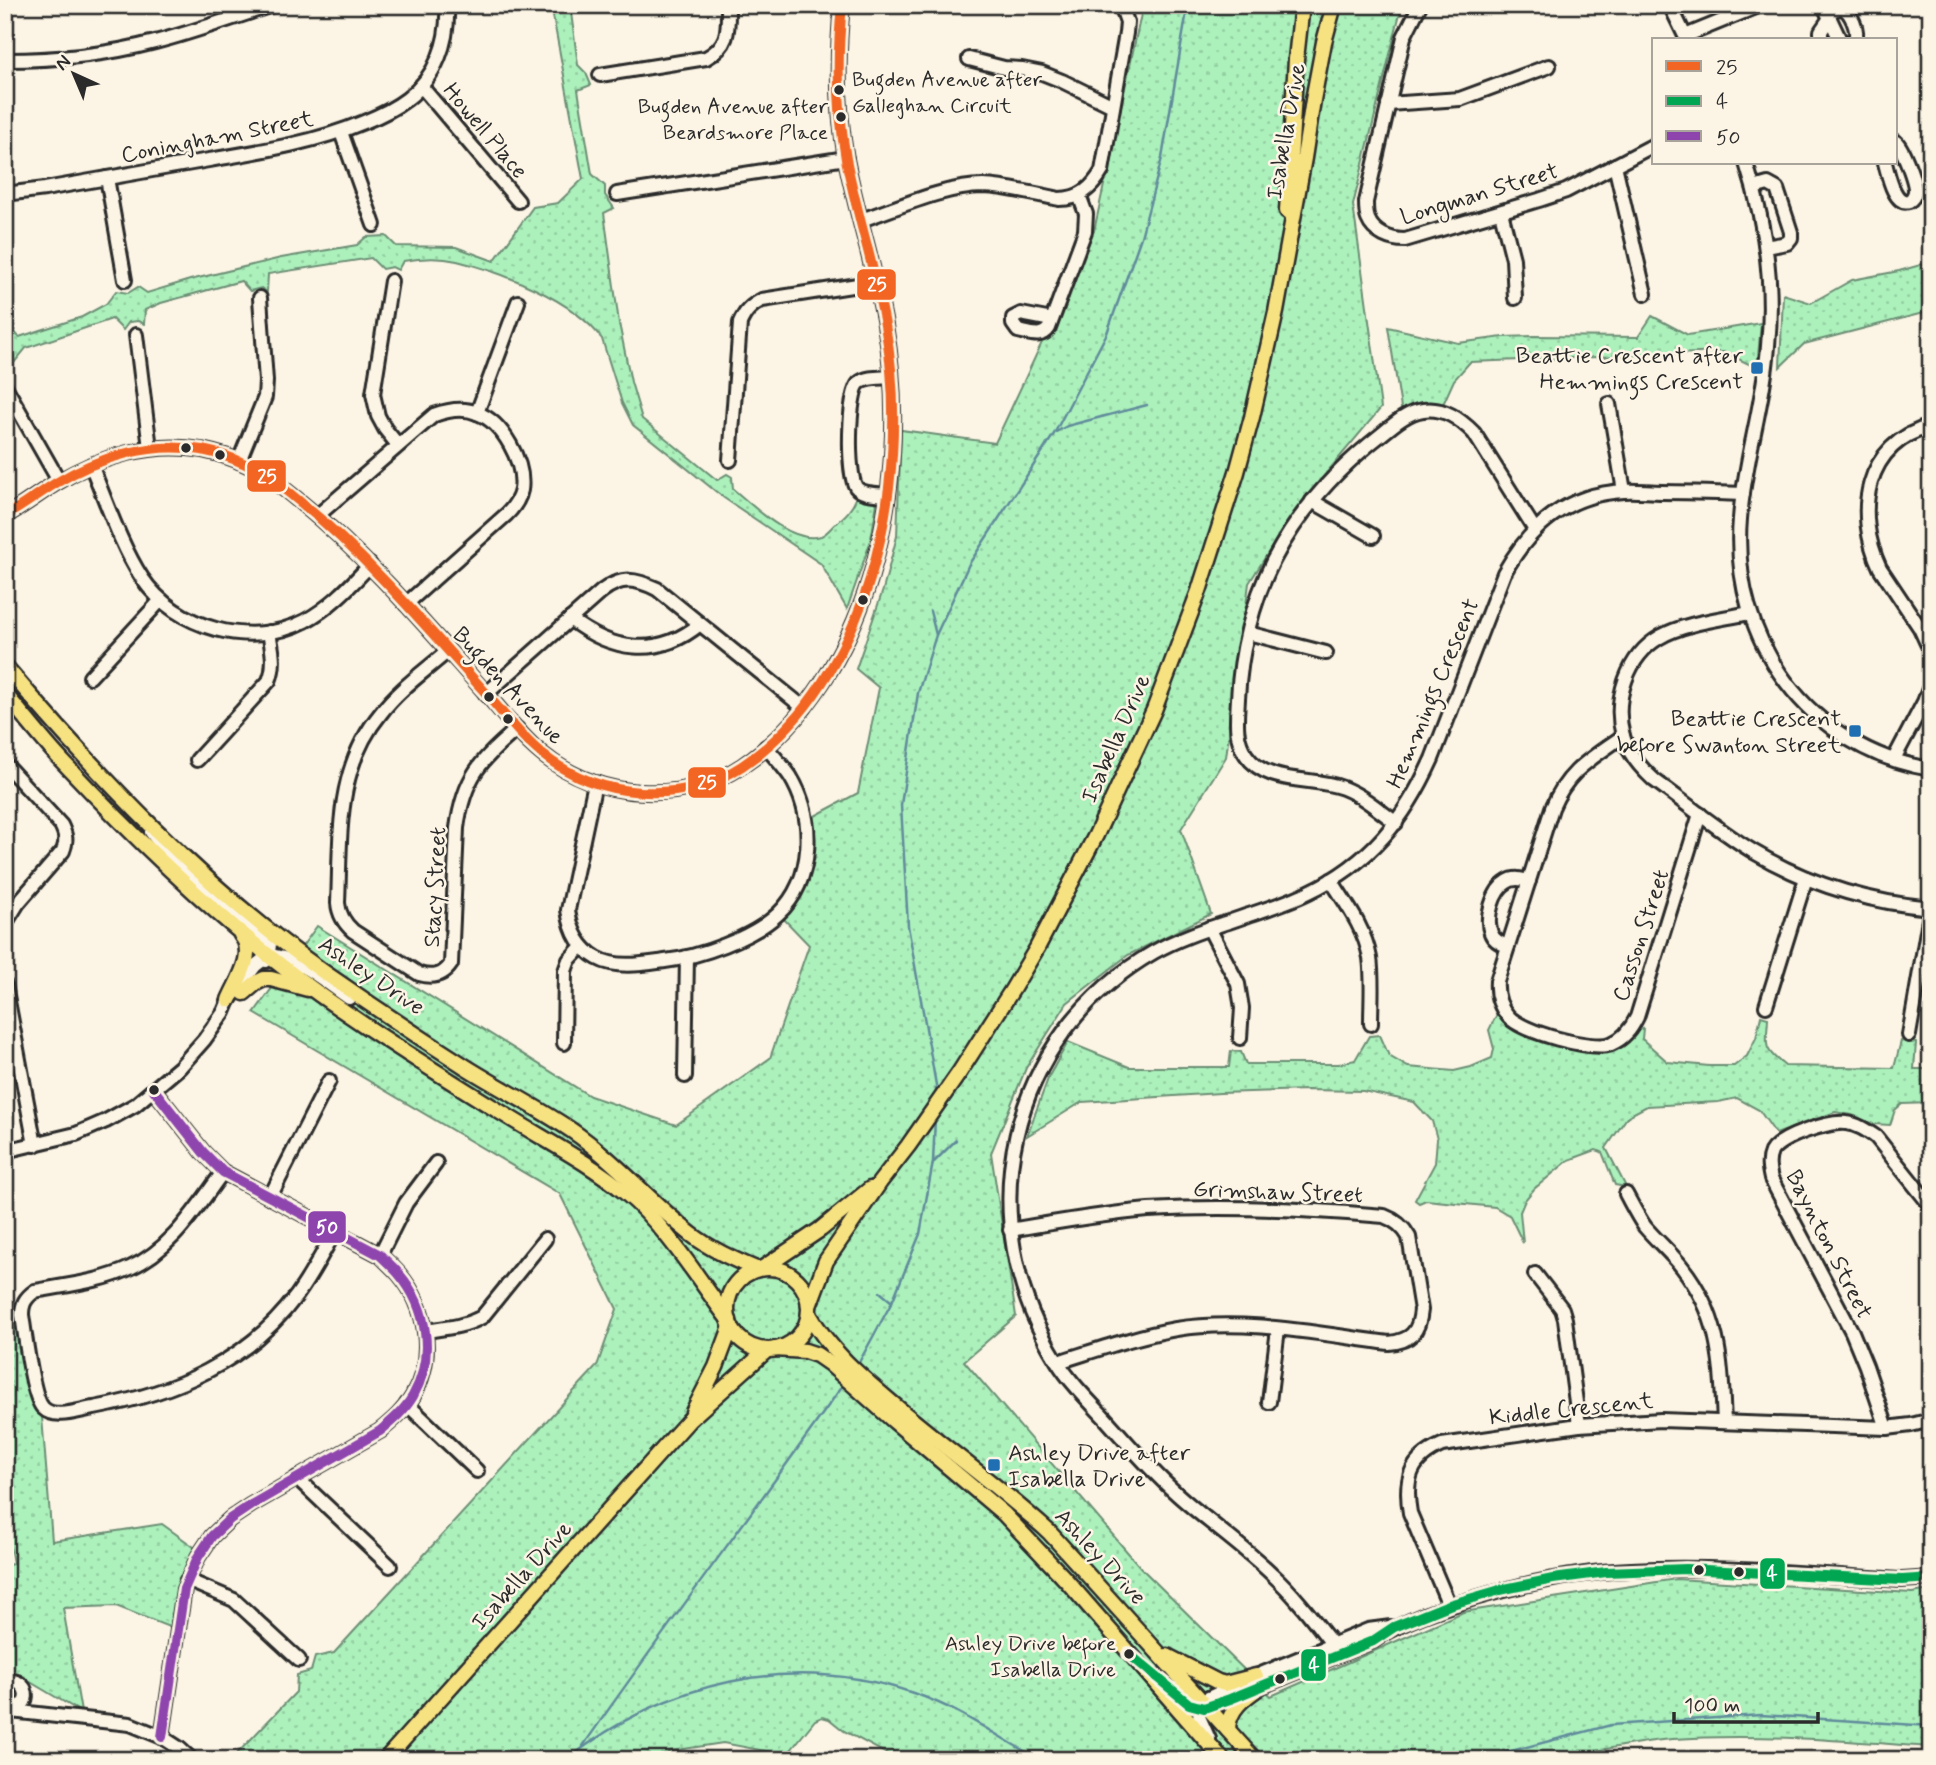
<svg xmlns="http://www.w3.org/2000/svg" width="1936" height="1765" font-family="Mynerve,sans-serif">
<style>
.park{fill:url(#park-dots);stroke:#6c8e74;stroke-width:2}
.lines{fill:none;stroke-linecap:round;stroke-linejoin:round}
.stream{stroke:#608b9b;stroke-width:2.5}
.minor-casing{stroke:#2b2b2b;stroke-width:18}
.major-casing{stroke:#2b2b2b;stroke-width:19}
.minor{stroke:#fcf5e5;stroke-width:12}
.major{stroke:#f7e281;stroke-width:14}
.bus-1-casing{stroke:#fcf5e5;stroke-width:16}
.bus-2-casing{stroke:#fcf5e5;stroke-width:16}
.bus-3-casing{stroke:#fcf5e5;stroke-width:16}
.bus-1{stroke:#f26522;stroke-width:10}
.bus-2{stroke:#00a651;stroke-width:10}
.bus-3{stroke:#8e44ad;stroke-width:10}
.bus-dot{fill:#2b2b2b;stroke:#fcf5e5;stroke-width:2.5}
.poi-dot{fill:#1f6fb2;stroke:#fcf5e5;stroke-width:2.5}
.labels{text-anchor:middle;stroke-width:5;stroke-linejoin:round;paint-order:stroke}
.bus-label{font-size:21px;fill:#2b2b2b;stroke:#fcf5e5;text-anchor:end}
.street-label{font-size:23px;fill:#2b2b2b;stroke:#fcf5e5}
.poi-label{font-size:23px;fill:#2b2b2b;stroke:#fcf5e5;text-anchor:end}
.line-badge{stroke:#fcf5e5;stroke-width:2.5}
.badge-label{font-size:19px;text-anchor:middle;font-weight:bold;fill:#fff}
</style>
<defs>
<pattern id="park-dots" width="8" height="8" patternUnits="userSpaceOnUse" patternTransform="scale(1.75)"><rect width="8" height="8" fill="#acf1bc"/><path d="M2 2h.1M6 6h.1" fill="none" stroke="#94cfa2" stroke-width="1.8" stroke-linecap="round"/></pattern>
</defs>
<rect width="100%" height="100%" fill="#fcf5e5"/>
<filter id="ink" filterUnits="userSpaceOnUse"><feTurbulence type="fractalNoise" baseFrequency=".0143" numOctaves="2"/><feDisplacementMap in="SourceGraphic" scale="14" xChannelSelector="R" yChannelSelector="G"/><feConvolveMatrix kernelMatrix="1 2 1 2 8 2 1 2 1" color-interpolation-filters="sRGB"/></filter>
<g filter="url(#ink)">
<g class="park">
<path d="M551,5H570L578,65L586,73L591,85L578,90L592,174L605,186V195L614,208L604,213L619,323L631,382L642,419L717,480L727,474L732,477L733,489C753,506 792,545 821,536C826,534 830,529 834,525C845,516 852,510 857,496L877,503L871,540L847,609L821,564L724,498L633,425L622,403L602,339C574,300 502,272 457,261C440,257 420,258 403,261L398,270L392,267L382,269L371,258L268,274L267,292L261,288L250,291L241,281L161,303L145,310L144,324L138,321L129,322L123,330L112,319L26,348L9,369H5V321L19,337L82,317L106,304L116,291L128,293L138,287L147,293L190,280L281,258L357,245L366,237L386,236L396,246L456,247L494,261L533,207L558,203L583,179Z"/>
<path d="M1143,5H1402L1353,205L1381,408L1296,509L1249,583L1226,757L1181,829L1211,914L1128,955L1067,1003L1026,1068L991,1153L1016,1316L964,1361L1141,1568L1271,1696L1463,1612L1676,1579L1912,1593L1931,1590V1747C1845,1741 1759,1733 1673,1739C1634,1742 1594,1751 1556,1760H898L844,1731L829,1719L822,1717L815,1720L787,1755L723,1743L671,1751L659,1760H231L296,1692L297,1675L311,1671L315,1657L334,1653L597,1366L617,1309L560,1194L254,1013L317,926L590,1096L676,1125L770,1058L809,945L780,915L788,906L811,818L858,793L879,688L856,669L883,590L897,536L901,430L995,443L1094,231Z"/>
<polygon points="1931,262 1931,311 1804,344 1780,367 1783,294 1811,303 1852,280 1899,271"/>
<polygon points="1652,316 1688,335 1761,323 1757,368 1724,352 1470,362 1454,380 1440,411 1402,414 1388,327 1458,343 1503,337 1534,336 1638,337"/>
<path d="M1500,1013L1513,1028L1522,1033L1592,1053L1608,1051L1620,1046L1635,1031L1643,1028L1642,1039L1668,1062L1709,1066H1734L1747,1056L1756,1038L1761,1016L1768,1018C1767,1046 1761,1047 1785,1066L1894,1068L1901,1041L1916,1043L1914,1069H1931V1103L1902,1104L1895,1110L1890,1125L1873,1124L1852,1115L1835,1112L1776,1134L1759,1110L1737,1098L1718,1102L1647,1106L1628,1116L1606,1148L1626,1187L1615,1185L1602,1152L1596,1150L1569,1160L1534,1189L1525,1200L1520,1212L1523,1243L1510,1216L1495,1207L1426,1200L1419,1203L1415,1200L1435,1163L1437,1139L1432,1121L1414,1102L1363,1091L1307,1090L1220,1093L1082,1102L1027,1136L1049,1076L1068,1042L1129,1067H1229L1231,1051L1241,1052L1246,1064H1339L1355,1060L1369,1036L1380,1035L1389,1056L1408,1067L1454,1071L1471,1067L1492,1058L1494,1049L1489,1030L1497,1014Z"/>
<polygon points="5,1286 17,1310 42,1417 52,1541 162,1524 198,1550 174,1629 116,1606 63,1608 81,1712 5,1667 5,1567 13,1563 5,1519"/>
</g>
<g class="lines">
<g class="stream">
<polyline points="1056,432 1067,426 1147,405"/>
<polyline points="930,611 936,635"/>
<polyline points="936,1094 936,1085 908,926 901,805 918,693 936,635 969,564 1054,434 1107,333 1141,237 1162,158 1188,5"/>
<polyline points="934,1162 956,1140"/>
<polyline points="880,1292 892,1302"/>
<polyline points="857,1366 892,1302 920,1234 933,1162 935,1118"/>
<path d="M583,1746C668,1623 759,1505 845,1382"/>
<path d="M567,1760C665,1681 791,1652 913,1693C959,1708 998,1737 1040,1760"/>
<polyline points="1477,1760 1611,1725 1761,1715 1931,1726"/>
</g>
<g class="minor-casing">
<g id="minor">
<path d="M1420,5L1404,37L1366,202C1366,207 1366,214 1368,219C1374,234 1391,240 1405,240L1539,200L1566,191L1654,145"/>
<polyline points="1670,5 1687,40"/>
<polyline points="1824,6 1840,40"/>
<path d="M1827,12L1842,7C1851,12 1859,30 1855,40"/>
<polyline points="1685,36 1761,5"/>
<polyline points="1821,40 1821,31 1830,18"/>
<polyline points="969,59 1004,68 1022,69 1042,73 1062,81 1113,106"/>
<path d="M5,60C56,60 106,55 155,42C195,32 234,17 273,5"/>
<path d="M600,75L706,58C730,45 728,30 728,5"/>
<polyline points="421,86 518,201"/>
<polyline points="1388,104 1460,99 1549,66"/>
<polyline points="341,132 374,225"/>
<path d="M1746,163C1765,222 1774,284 1768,346C1764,405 1744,461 1740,519C1730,639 1809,750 1931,769"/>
<path d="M1885,163C1888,173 1894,206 1909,201C1912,199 1914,197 1915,192C1916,183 1903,148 1896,142"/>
<polyline points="1615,165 1645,294"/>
<polyline points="107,178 125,280"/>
<polyline points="1754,188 1768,184 1777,189 1791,232 1791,238 1787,243 1766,247"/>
<path d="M5,194L45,189C100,179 154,170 209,160C262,151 314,143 364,122C379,116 394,109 407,99C436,77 449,42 447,5"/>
<polyline points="617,194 846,158"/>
<polyline points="1501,212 1513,259 1515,298"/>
<path d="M861,220C897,208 945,186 983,186C1008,187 1035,194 1059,199C1080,199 1092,188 1102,171L1126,33L1127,22L1121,5"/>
<polyline points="391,281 373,394 378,416 385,429 398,445"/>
<path d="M1052,320L1021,314L1013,318V324L1018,331C1029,333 1042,339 1049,328L1085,231L1086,214L1079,195"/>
<polyline points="136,335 150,448"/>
<polyline points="5,386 59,481"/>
<polyline points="1609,404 1624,491"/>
<polyline points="477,413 518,302"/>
<path d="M1931,426C1864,444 1854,513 1880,568L1920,628L1931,652"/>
<path d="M730,460L740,323C745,312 750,306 762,300L877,282"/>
<polyline points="239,461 265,397 266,381 260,298"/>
<path d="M91,465C106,501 121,546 142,578C176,629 251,649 305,621C331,607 350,586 370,565"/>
<path d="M888,495C879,494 862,495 856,487C847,474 848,394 859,383C867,376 882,378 891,377"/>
<polyline points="1312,501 1373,536"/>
<path d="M5,516C23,506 38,494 56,483C99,457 151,441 202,450C216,453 231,457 243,463C264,472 282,487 299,501C368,557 425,625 484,691C502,712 520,736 542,754C598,799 681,806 742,766C806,723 848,651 870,579C894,498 900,408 885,325C875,269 857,215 846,159C837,108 837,56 842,5"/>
<path d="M317,516L434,415C448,410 463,407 477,413C503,422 525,463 521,490C519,500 514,507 507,514L406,604"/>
<path d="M1749,613C1723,619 1683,623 1660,637C1627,656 1613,700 1623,736C1628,754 1641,768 1654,780C1687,804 1719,831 1754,852C1808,884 1868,902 1931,908L1909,1035"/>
<path d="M570,619C611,651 658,659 700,624"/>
<polyline points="1248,633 1326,653"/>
<path d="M448,651C425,671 399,689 381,713C335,769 341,835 338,903C339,915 344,923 353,931L419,974C433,978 443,976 451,964L457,828C464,777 480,761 517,729"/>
<polyline points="90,677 161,600"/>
<path d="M486,694L602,591C622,576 636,579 657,589L804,708"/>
<path d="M1623,736C1591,759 1568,770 1552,808L1497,981C1496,994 1499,1006 1508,1016C1521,1032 1592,1051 1611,1044C1624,1039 1631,1029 1637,1017L1700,814"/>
<polyline points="1894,759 1924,702 1931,684"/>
<path d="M197,760L269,681C276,664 272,650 269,632"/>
<path d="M5,764L61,825C66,835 67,841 63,851L18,903L5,924"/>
<path d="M595,783L568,910C571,931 579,948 597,958C616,969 644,964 665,961C699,957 753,938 778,914C814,880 816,818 790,776C783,766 774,756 766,747"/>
<path d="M1396,823C1379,810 1363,796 1343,788C1312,776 1267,786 1246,755C1234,738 1237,718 1238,699C1240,653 1252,603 1273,561C1299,511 1338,468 1382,434C1394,424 1408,412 1423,410C1444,407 1460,419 1474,433L1535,530"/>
<polyline points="151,832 163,848 270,943 269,955 266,961"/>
<path d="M1331,880C1347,905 1365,929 1370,958C1373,979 1371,1002 1371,1024"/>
<polyline points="1209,928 1238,984 1242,1008 1240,1038"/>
<path d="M1508,946C1501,944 1494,941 1491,933C1485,918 1493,890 1507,882C1514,877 1522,879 1529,881"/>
<polyline points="5,985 35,1145"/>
<polyline points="1766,1006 1806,878"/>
<polyline points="564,1043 565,971 569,960 582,946"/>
<polyline points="685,1076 687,957"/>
<path d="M154,1090L203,1152L223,1172L380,1255C386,1261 393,1267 399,1274C428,1308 435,1357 413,1396C405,1410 392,1421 380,1431L251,1505L230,1519L212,1536L198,1557L184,1589L162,1737"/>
<path d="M5,1151L76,1134L106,1121L135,1105L180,1067L204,1040L224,1012L229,1000L255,966L269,955C299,958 324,981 349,998"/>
<path d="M223,1172C196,1208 172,1249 130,1268C101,1282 66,1285 35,1291C25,1298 22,1304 22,1315C25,1333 32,1397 43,1408C55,1420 79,1410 94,1408C174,1393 247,1363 297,1295C312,1274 323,1253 335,1231"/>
<path d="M1626,1194C1632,1205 1638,1217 1645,1227C1657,1241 1671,1253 1682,1267C1721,1317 1721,1362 1724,1422"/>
<polyline points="270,1197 329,1081"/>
<path d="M1010,1230C1056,1222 1102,1214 1148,1210C1227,1205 1305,1209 1384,1216C1395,1220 1403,1226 1409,1237L1421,1310C1419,1332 1411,1341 1389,1343C1319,1334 1246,1318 1176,1329C1136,1336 1097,1350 1058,1362"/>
<polyline points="380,1255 406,1203 436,1163"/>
<polyline points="1535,1274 1562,1309 1565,1319 1579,1425"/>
<path d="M425,1331C446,1328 464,1327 482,1317L545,1239"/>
<polyline points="1269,1402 1278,1329"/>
<polyline points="407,1404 477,1471"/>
<path d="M1887,1428L1866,1366L1852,1332L1771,1179C1769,1170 1767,1161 1771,1152C1779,1137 1829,1121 1846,1123C1857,1124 1866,1130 1876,1137L1931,1206"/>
<polyline points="297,1478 390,1566"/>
<polyline points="187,1580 234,1600 299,1660"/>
<path d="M1449,1605L1410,1513C1404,1479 1410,1459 1442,1445L1579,1425L1661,1420L1887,1428L1911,1425L1931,1420"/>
<path d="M1340,1654C1318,1626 1298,1598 1272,1574C1242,1545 1208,1522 1177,1494C1151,1471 1128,1444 1105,1418C1088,1400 1070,1382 1057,1361C968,1219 1006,1037 1154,952C1180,937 1211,928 1240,918C1263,910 1287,903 1309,892C1370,863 1405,819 1432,759L1504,573C1531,525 1567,494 1624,491C1636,490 1649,492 1662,492C1689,492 1716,493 1743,494"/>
<path d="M1156,1676L1189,1704L1208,1708L1373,1641C1404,1620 1439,1609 1475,1598C1526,1583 1579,1572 1631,1570C1720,1565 1813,1575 1902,1580L1931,1578"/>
<path d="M5,1681C30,1677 34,1708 9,1711"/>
<polyline points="11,1711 130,1724 162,1737 179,1748 192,1760"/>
<polyline points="1209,1739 1199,1717 1202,1701 1256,1676 1368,1630 1391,1627"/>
</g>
</g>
<g class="major-casing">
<g id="major">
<polyline points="1287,211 1296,59 1302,5"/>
<path d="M5,666C101,779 203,887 325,973C371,1005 419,1037 466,1067C501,1089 537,1107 571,1130C615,1160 649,1201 691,1234C710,1249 733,1259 756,1269"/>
<path d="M5,694C25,717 43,741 64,763C142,846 226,927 319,994C381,1038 445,1078 510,1118C549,1142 591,1164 626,1193C667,1227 697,1278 729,1320"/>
<polyline points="244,993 256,983 264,979 271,979 308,989"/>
<path d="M229,1000C237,981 257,953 241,935"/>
<polyline points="763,1268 821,1229 870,1189"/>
<circle cx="768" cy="1309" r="41"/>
<polyline points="809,1306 826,1261 880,1182 908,1146 959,1073 1012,990 1037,948 1096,835 1154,710 1199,591 1237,472 1252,417 1276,312 1304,158 1313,100 1324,42 1334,5"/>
<path d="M809,1314C830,1351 859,1375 892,1403C943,1447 999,1486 1049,1532L1255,1760"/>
<polyline points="775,1349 805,1351 817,1355 830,1364 894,1421 1004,1514 1066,1580 1223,1760"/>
<polyline points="693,1412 716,1367 731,1327"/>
<polyline points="1167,1656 1218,1682 1225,1684 1256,1676"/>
<path d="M1228,1730C1228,1709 1244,1698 1260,1687"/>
<polyline points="385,1760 689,1420 767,1350"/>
</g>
</g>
<use href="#minor" class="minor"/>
<use href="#major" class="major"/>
<g class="bus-1-casing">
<path id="bus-1" d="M5,516C23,506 38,494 56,483C99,457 151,441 202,450C216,453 231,457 243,463C264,472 282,487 299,501C368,557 425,625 484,691C502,712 520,736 542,754C598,799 681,806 742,766C806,723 848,651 870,579C894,498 900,408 885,325C875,269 857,215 846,159C837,108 837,56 842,5"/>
</g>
<g class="bus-2-casing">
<polyline id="bus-2" points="1129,1654 1189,1704 1204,1708 1230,1699 1373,1641 1394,1627 1449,1605 1500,1590 1553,1579 1606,1572 1686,1569 1902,1580 1931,1578"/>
</g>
<g class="bus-3-casing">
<path id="bus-3" d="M154,1090L203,1152L223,1172L380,1255C386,1261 393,1267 399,1274C428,1308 435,1357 413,1396C405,1410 392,1421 380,1431L251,1505L230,1519L212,1536L198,1557L184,1589L162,1737"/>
</g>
<use href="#bus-1" class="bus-1"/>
<use href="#bus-2" class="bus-2"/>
<use href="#bus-3" class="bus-3"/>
</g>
</g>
<g class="bus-dot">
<circle cx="839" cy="90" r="6"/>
<circle cx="841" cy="117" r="6"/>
<circle cx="186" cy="448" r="6"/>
<circle cx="220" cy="455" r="6"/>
<circle cx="863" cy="600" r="6"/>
<circle cx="489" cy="697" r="6"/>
<circle cx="508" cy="719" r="6"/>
<circle cx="154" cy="1090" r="6"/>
<circle cx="1699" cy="1570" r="6"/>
<circle cx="1739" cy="1572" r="6"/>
<circle cx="1129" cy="1654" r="6"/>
<circle cx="1280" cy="1679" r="6"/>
</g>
<g class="poi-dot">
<rect x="1750" y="361" width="14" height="14" rx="3.5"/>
<rect x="1848" y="724" width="14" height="14" rx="3.5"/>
<rect x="987" y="1458" width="14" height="14" rx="3.5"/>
</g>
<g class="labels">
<g class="bus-label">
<text x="852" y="86" text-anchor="start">Bugden Avenue after<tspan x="852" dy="26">Galleghan Circuit</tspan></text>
<text x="828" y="113">Bugden Avenue after<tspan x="828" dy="26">Beardsmore Place</tspan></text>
<text x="1116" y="1650">Ashley Drive before<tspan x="1116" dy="26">Isabella Drive</tspan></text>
</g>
<g class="street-label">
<text transform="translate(486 130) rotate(50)" y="8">Howell Place</text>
<text transform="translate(1285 131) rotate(-80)" y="8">Isabella Drive</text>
<text transform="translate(217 136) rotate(-11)" y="8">Coningham Street</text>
<text transform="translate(1479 193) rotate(-17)" y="8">Longman Street</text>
<text transform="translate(509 685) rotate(47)" y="8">Bugden Avenue</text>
<text transform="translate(1432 693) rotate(-67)" y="8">Hemmings Crescent</text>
<text transform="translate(1115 738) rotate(-66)" y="8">Isabella Drive</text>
<text transform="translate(434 887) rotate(-87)" y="8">Stacy Street</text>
<text transform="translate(1640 935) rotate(-72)" y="8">Casson Street</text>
<text transform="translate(372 975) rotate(34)" y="8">Ashley Drive</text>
<text transform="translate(1278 1191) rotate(2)" y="8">Grimshaw Street</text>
<text transform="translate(1830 1244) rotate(63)" y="8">Baynton Street</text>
<text transform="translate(1571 1408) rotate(-6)" y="8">Kiddle Crescent</text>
<text transform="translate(1101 1556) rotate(47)" y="8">Ashley Drive</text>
<text transform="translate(521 1575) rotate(-48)" y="8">Isabella Drive</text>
</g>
<g class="poi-label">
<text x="1743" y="363">Beattie Crescent after<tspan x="1743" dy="26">Hemmings Crescent</tspan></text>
<text x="1841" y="726">Beattie Crescent<tspan x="1841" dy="26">before Swanton Street</tspan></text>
<text x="1008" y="1460" text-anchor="start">Ashley Drive after<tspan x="1008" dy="26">Isabella Drive</tspan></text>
</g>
</g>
<g class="line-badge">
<rect x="856" y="268" width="41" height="33" rx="7" fill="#f26522"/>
<rect x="246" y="459" width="41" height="34" rx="7" fill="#f26522"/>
<rect x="687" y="766" width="40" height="33" rx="7" fill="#f26522"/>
<rect x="307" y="1210" width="40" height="34" rx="7" fill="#8e44ad"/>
<rect x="1759" y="1557" width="27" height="33" rx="7" fill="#00a651"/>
<rect x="1300" y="1648" width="27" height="34" rx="7" fill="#00a651"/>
</g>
<g class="badge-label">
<text x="877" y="291">25</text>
<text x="267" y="483">25</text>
<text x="707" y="789">25</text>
<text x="327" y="1234">50</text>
<text x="1772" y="1580">4</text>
<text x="1314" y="1672">4</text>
</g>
<rect width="1936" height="1765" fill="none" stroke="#fcf5e5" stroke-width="28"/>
<rect x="14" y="14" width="1908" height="1737" fill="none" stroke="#2b2b2b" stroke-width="2.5" filter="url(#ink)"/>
<rect x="1652" y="38" width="245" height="126" fill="#fcf5e5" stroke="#a8a49b" stroke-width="2"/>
<rect x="1666" y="61" width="35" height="10" fill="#f26522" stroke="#a8a49b" stroke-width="2"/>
<text x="1716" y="74" font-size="21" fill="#2b2b2b">25</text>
<rect x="1666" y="96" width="35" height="10" fill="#00a651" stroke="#a8a49b" stroke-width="2"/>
<text x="1716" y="108" font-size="21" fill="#2b2b2b">4</text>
<rect x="1666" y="131" width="35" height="10" fill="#8e44ad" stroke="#a8a49b" stroke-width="2"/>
<text x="1716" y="144" font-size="21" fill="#2b2b2b">50</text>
<g transform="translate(74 74) rotate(316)" stroke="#fcf5e5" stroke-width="5" paint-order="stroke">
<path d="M0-5L12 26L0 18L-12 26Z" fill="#2b2b2b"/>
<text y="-10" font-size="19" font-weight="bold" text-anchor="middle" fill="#2b2b2b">N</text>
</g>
<path d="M1674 1712v10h144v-10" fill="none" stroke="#2b2b2b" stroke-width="3.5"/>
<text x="1684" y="1712" font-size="21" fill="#2b2b2b" stroke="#fcf5e5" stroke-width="5" paint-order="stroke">100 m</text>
</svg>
